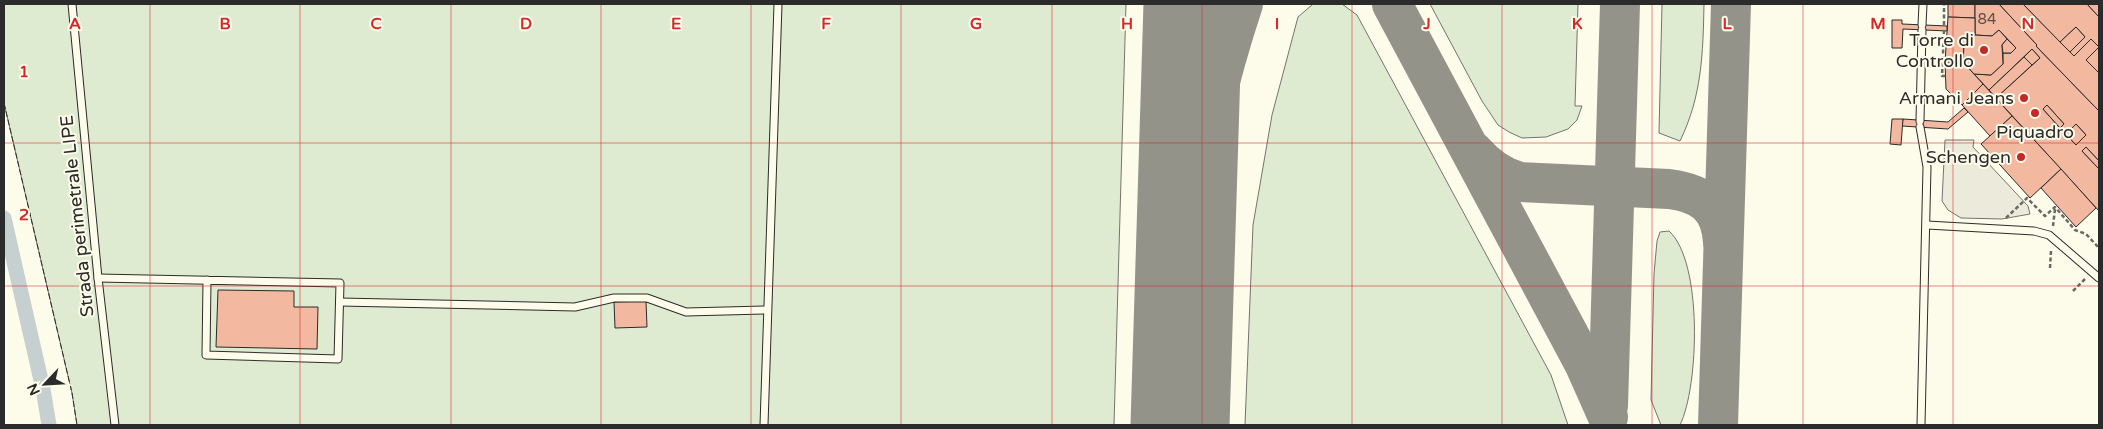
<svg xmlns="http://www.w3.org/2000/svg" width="2103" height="429" font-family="'Varela Round',sans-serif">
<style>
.green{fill:#deebd1;stroke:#74746e}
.parking{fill:#eceadb;stroke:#74746e}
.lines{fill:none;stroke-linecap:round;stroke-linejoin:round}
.canal{stroke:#c7d0d0;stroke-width:15}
.taxiway{stroke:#94938a;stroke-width:40}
.runway{stroke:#94938a;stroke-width:99}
.building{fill:#f2b8a0;stroke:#2b2b2b;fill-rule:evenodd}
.lane-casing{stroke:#2b2b2b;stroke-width:9}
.path{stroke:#6a6964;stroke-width:2.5;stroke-dasharray:4 2.5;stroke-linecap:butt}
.lane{stroke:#fdfbea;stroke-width:7}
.fence{stroke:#2b2b2b;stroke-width:1;stroke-dasharray:6 2.5;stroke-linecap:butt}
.grid{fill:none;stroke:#d62828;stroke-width:1;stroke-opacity:0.55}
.poi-dot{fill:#c62828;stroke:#fdfbea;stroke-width:2}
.labels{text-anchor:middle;stroke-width:4;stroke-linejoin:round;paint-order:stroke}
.number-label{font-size:15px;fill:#5d4e48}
.poi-label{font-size:18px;fill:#2b2b2b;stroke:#fdfbea;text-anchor:end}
.street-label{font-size:18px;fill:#2b2b2b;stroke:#fdfbea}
.grid-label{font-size:16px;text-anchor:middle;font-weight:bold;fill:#d62828;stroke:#fdfbea;stroke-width:4;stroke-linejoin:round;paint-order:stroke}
</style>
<rect width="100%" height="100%" fill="#fdfbea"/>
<g class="green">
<polygon points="4,4 1126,4 1114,425 77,425 72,393 4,103"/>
<polygon points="1313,4 1342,4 1357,15 1551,375 1568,425 1245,425 1253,225 1272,115 1298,17"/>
<polygon points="1430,4 1578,4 1575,106 1582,106 1577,120 1568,129 1546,137 1522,138 1509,132 1498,125 1482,101"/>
<path d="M1662,4H1704C1703,53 1702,96 1680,141L1659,133Z"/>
<path d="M1669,231C1703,262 1699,386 1680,425H1661L1651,400L1654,274L1657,241L1660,232Z"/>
</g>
<polygon class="parking" points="1945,140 1974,140 1973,147 2028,206 2030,214 2002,219 1961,218 1948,210 1942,201"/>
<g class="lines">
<polyline class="canal" points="4,218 43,389 49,425"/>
<g class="taxiway">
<polyline points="1392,4 1584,363 1608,417"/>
<path d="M1474,152C1487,167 1501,177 1520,182L1669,189C1702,193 1721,207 1723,242"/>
<path d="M1185,251C1198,167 1216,85 1243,4"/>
<polyline points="1608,406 1620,4"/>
<polyline points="1718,425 1731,4"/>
</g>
<polyline class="runway" points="1180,425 1193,4"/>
</g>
<g class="building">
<polygon points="1948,4 1975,4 1975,18 1948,17"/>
<path d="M1975,4H1999L2037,45L2036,46L2099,111V161L2086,147L2082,151L2099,169V211L1996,98L2040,58L2032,49L1989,90L1974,74L1991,75L2003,64V53H2011L2016,48L1999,30L1992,36L1975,35ZM2047,105L2064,124L2060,128L2043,109ZM2076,124L2086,135L2076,145L2066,134Z"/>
<polygon points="1999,4 2023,4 2074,56 2091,39 2099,47 2086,60 2099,73 2099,111 2036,46 2037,45"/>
<polygon points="2023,4 2087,4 2099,17 2099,73 2086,60 2099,47 2091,39 2074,56 2070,52 2085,37 2076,27 2060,42"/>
<polygon points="2087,4 2099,4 2099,17"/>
<polygon points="1948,17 1975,18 1975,35 1964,46 1963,62 1945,62"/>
<polygon points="1892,20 1902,20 1902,24 1947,26 1947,31 1903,29 1902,48 1892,48"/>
<polygon points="2076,27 2085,37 2070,52 2060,42"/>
<polygon points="1999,30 2007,39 2002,45 2003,64 1991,75 1974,74 1963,62 1964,46 1975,35 1992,36"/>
<polygon points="2007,39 2016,48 2011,53 2003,53 2002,45"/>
<polygon points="2032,49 2040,58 2032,65 2024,57"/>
<polygon points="2024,57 2032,65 1996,98 1989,90"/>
<polygon points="1945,62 1963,62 1983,84 1962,105 1946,89"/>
<polygon points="1983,84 2012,116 1990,136 1962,105"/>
<polygon points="2047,105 2064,124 2060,128 2043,109"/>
<polygon points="1964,108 1968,112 1948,129 1902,126 1903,119 1948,122"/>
<polygon points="2012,116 2061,169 2030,198 1981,144"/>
<polygon points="1892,119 1903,119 1901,145 1890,144"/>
<polygon points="2076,124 2086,135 2076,145 2066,134"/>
<polygon points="2086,147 2099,161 2099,169 2082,151"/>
<polygon points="2061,169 2096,208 2076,227 2041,188"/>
<polygon points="218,290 294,291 294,307 318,307 317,349 216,347"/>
<polygon points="646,301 647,327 615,328 614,302"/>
</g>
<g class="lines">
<g class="lane-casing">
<g id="lane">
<polyline points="72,4 98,278 115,425"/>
<polyline points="1922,25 1923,4"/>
<polyline points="1920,121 1922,30"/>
<polyline points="1920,127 1927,167 1921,425"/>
<polyline points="1927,225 2034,231 2049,235 2099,278"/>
<polyline points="98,278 340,283 338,359 206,355 207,280"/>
<polyline points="340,302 575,307 614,298 647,298 686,312 767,310"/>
<polyline points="764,425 778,4"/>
</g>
</g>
<g class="path">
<polyline points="1944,25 1944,4"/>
<polyline points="1944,30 1942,76 1946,76"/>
<polyline points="1932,58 1942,59"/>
<polyline points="2006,218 2027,198 2045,216 2055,207 2075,230 2086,234 2099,248"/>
<polyline points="2053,226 2055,209"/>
<polyline points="2050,268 2051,251"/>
<polyline points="2073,291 2085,279"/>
</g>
<use href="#lane" class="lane"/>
<polyline class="fence" points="4,103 72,393 77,425"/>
</g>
<path class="grid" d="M150,4V425M300,4V425M451,4V425M601,4V425M751,4V425M901,4V425M1052,4V425M1202,4V425M1352,4V425M1502,4V425M1652,4V425M1803,4V425M1953,4V425M4,143H2099M4,286H2099"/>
<g class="poi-dot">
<circle cx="1984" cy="50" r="5"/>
<circle cx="2024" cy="98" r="5"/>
<circle cx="2035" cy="113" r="5"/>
<circle cx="2021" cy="157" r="5"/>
</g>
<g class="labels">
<g class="number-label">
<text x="1987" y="24">84</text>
</g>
<g class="poi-label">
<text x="1974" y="46">Torre di<tspan x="1974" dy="21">Controllo</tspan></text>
<text x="2014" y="104">Armani Jeans</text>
<text x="2035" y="138" text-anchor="middle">Piquadro</text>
<text x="2011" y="163">Schengen</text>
</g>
<g class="street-label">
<text transform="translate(77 216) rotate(-96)" y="6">Strada perimetrale LIPE</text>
</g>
</g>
<g class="grid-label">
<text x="75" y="29">A</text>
<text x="225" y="29">B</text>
<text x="376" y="29">C</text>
<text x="526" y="29">D</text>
<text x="676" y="29">E</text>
<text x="826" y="29">F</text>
<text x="976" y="29">G</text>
<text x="1127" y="29">H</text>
<text x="1277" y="29">I</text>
<text x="1427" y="29">J</text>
<text x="1577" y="29">K</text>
<text x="1727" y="29">L</text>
<text x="1878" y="29">M</text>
<text x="2028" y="29">N</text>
<text x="24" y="77">1</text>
<text x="24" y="220">2</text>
</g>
<rect width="2103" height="429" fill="none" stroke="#2b2b2b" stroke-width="10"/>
<g transform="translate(45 384) rotate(245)" stroke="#fdfbea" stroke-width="4" paint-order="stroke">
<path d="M0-4L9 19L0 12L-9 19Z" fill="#2b2b2b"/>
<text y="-8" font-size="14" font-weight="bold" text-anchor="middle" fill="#2b2b2b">N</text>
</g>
</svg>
